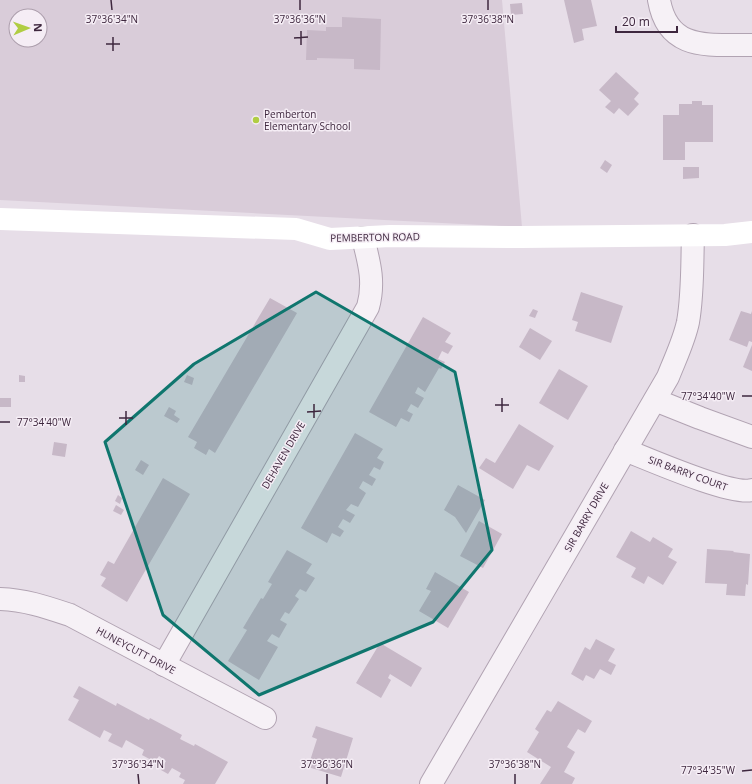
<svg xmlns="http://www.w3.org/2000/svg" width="752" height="784" font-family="'Open Sans',sans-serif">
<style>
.built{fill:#d9ccd9;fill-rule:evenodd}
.building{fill:#c7b8c7}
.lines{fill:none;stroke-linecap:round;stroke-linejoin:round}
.street-casing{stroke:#b1a3b2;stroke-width:24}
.street{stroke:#f6f1f6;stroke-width:22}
.secondary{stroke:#fff;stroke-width:22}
.marked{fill:#0f766e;fill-opacity:0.2;stroke:#0f766e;stroke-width:3;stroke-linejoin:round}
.ticks{fill:none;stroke:#3e273e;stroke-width:1.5}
.poi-dot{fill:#b0cd43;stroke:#f5edf5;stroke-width:1.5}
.labels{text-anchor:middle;stroke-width:3;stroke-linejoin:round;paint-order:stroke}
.poi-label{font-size:10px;fill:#3e273e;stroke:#f5edf5;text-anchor:start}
.street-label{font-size:10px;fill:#3e273e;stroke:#f5edf5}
.ticks-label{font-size:10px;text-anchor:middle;fill:#3e273e;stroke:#f5edf5;stroke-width:3;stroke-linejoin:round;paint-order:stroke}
</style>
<rect width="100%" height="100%" fill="#e7dee8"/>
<path class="built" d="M0,0H502L522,227L0,200ZM16,16H40V40H16Z"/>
<g class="building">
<polygon points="564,0 591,0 597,26 582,29 584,40 574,43"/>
<polygon points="522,3 523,14 511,15 510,4"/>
<polygon points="342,17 381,19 380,70 354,69 354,59 317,58 317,60 306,60 307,30 326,31 326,27 342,27"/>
<polygon points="616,72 639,93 634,99 639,104 628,116 619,108 614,114 605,107 611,101 599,90"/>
<polygon points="692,101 702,101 702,105 713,105 713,142 685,142 685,160 663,160 663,115 679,115 679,104 692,104"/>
<polygon points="605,160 612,165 607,173 600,168"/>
<polygon points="683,167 699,167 699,178 683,179"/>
<polygon points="581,292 623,306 611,343 575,331 578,322 572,320"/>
<polygon points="270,298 297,313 215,453 209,449 206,455 194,448 197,442 188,437"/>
<polygon points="533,309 538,311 535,318 529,316"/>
<polygon points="741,311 751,314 752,311 752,342 749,341 747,347 729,340"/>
<polygon points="423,317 451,333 445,342 453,346 448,354 442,351 438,359 445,362 441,369 439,368 425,392 418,387 415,393 424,398 418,408 411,404 407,411 413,414 409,422 401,418 396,427 369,412"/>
<polygon points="530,328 552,341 540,360 519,347"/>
<polygon points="752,345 752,371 743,367"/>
<polygon points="559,369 588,386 568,420 539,403"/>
<polygon points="19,375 25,376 25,382 19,382"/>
<polygon points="187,375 194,378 192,385 184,382"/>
<rect x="0" y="398" width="11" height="9"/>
<polygon points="169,407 176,411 174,415 180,419 177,423 164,416"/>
<polygon points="519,424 554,446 539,471 527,465 513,489 479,468 486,458 495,463"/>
<polygon points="355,433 383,449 377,458 384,462 380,470 374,467 369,475 376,479 372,486 363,481 359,488 366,493 358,507 351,504 346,510 355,515 350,523 343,519 338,527 344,531 340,537 332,533 327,543 301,528"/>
<polygon points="54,442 67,444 65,457 52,455"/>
<polygon points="141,460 149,465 143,475 135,470"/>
<polygon points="163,478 190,494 127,602 101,586 106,578 100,575 108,561 114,564"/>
<polygon points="458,485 485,500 466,533 455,517 444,510"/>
<polygon points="118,495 122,498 120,504 115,501"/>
<polygon points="116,505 124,510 121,515 113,511"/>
<polygon points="479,521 502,534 483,568 460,556"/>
<polygon points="631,531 650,542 653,537 673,549 668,557 677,562 663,585 648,576 644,584 631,577 636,568 616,557"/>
<polygon points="707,549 734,551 733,552 750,554 748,585 746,584 745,596 726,595 727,584 705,583"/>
<polygon points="287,550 312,564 306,573 315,578 306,592 300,589 295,596 299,599 289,614 285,612 280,620 287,624 279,638 272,634 267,641 278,647 259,680 228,661 247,630 243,628 261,598 263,599 272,584 268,582"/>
<polygon points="435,572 469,592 448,628 419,611 431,591 426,589"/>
<polygon points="596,639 615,649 608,661 616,665 611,675 600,669 594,679 586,675 583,681 571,674 585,647 590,650"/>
<polygon points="380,643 422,668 411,687 390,674 388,678 391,680 381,698 356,683"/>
<polygon points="79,686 116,706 117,703 149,720 150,718 182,735 180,739 194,746 195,744 228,762 215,784 183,784 185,780 179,777 181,773 172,768 168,774 161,770 166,761 159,756 155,762 142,755 144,750 126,740 122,748 108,741 112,734 104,730 100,738 68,720 79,700 73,697"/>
<polygon points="558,701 592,721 585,733 578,729 567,747 575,752 564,772 575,778 572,784 540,784 551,767 527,752 539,732 535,729 547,710 551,712"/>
<polygon points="316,726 353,738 341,777 308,767 317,739 312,737"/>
</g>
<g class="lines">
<g class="street-casing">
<g id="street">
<path d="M659,0C668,53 711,44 752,45"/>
<polyline points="655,400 700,418 752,437"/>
<path d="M625,450C648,459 732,496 752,490"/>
<path d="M0,599C26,600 46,607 70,615L265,718"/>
<path d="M164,665L368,307C375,282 369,262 363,238"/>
<path d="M431,784L668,377C675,359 684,341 688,322C693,294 692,264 693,235"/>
</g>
</g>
<use href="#street" class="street"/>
<polyline class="secondary" points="0,219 296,229 330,239 390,236 521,237 725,235 752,232"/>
</g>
<path class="marked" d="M316,292L455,372L492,550L433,622L259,695L163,615L105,442L194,364Z"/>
<path class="ticks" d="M111,0L112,10M300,0V10M488,0V10M301,31V45M113,37V51M294,38L308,37M106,44H120M742,396H752M502,398V412M314,404V418M495,405H509M126,411V425M307,412L321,411M119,418H133M0,422H10M742,771L752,770M138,774L139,784M327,774V784M515,774V784"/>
<circle class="poi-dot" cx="256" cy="120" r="4"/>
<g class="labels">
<g class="poi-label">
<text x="264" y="118">Pemberton<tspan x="264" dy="12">Elementary School</tspan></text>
</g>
<g class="street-label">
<text transform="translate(375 237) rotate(-1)" y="4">PEMBERTON ROAD</text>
<text transform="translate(283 455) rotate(-60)" y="4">DEHAVEN DRIVE</text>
<text transform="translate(688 473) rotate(20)" y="4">SIR BARRY COURT</text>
<text transform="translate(586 517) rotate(-60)" y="4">SIR BARRY DRIVE</text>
<text transform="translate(136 650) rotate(28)" y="4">HUNEYCUTT DRIVE</text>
</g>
</g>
<g class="ticks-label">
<text x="112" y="23">37°36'34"N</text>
<text x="300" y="23">37°36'36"N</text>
<text x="488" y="23">37°36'38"N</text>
<text x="708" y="400">77°34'40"W</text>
<text x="44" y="426">77°34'40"W</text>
<text x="138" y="768">37°36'34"N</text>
<text x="327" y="768">37°36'36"N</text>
<text x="515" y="768">37°36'38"N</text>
<text x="708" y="774">77°34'35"W</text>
</g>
<g transform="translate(28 28) rotate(88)"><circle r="19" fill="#f5edf5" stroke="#ac9eac"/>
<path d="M0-3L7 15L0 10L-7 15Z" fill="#b0cd43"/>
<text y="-6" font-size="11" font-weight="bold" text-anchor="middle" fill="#3e273e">N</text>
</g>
<path d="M616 26v6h61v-6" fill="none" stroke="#3e273e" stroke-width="2"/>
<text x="622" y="26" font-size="12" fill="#3e273e" stroke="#f5edf5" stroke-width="3" paint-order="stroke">20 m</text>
</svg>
